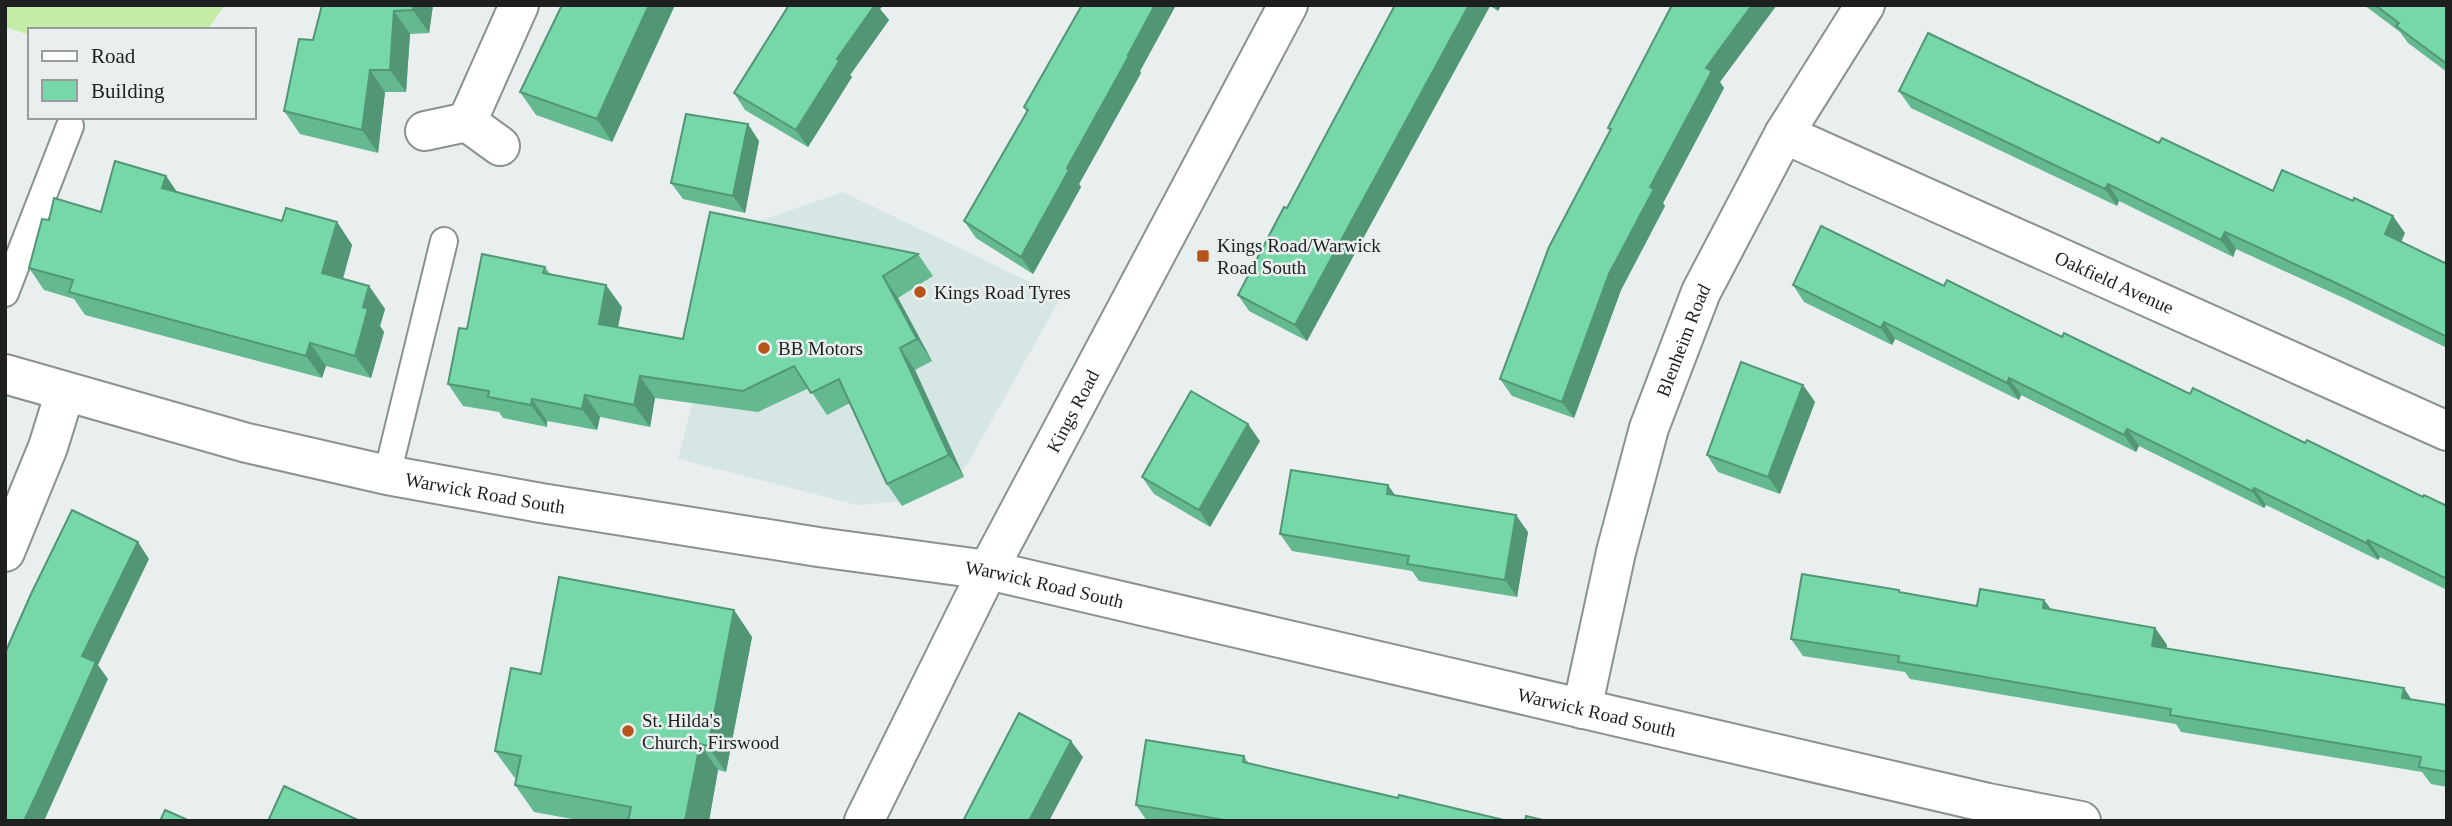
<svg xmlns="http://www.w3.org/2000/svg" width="2452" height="826" font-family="Georgia,serif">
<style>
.built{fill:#d6e6e5}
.green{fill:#c4eca6}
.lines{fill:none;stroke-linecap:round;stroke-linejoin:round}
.lane-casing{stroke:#8b9191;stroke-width:30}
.street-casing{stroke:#8b9191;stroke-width:42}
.secondary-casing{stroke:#8b9191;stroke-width:42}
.lane{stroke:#fff;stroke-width:26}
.street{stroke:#fff;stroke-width:38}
.secondary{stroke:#fff;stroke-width:38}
.wall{fill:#65b990}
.shaded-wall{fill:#539676}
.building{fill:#76d7a8;stroke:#539676;stroke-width:2}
.poi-dot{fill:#b7541b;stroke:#e9efef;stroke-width:2.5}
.labels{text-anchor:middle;stroke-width:5;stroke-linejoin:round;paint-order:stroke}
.poi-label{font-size:19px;fill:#1e2020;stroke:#e9efef;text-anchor:start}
.street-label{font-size:19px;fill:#1e2020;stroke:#e9efef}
</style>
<rect width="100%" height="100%" fill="#e9efef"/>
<polygon class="built" points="843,192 1061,297 967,465 951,481 908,501 857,505 678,459 736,229"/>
<polygon class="green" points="5,5 225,5 207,30 30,30 30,35 5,27"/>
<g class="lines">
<g class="lane-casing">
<g id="lane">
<polyline points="5,293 70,126"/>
<polyline points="387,475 444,241"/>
</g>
</g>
<g class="street-casing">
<g id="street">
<polyline points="467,122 519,5"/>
<polyline points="425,131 467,122 500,146"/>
<path id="s1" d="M1784,134L2447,431"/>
<path id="s2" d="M5,374L247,443L387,475L541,503L818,547L988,570L1988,803L2081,821"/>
<polyline points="5,552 48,447 65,392"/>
<path id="s3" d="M1582,709L1616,552L1649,428L1701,292L1784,134L1865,5"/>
</g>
</g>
<g class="secondary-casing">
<g id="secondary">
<path id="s4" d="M864,821L988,570L1288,5"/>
</g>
</g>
<use href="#lane" class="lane"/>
<use href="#street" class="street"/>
<use href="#secondary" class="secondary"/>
</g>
<g class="wall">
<polygon points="322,5 433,5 429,33 410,34 406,92 385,92 378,153 300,134 284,111 313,40"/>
<polygon points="562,5 675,5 612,142 536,115 520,92"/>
<polygon points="789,5 883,5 880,9 889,20 850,75 852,77 808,147 745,110 734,93"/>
<polygon points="1082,5 1176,5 1140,71 1141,73 1079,184 1081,187 1033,274 976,238 964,221 1027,112 1024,107"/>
<polygon points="1395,5 1501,5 1498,11 1490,6 1307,341 1249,311 1238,295 1287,208"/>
<polygon points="2364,5 2447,5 2447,72 2408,43 2400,32"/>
<polygon points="1720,82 1724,88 1663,203 1665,206 1621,290 1574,418 1512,396 1500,379 1610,131 1608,128"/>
<polygon points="1899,91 2159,143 2273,191 2405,233 2401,242 2447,264 2447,348 2348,300 2236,249 2233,257 2119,201 2117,206 1911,108"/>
<polygon points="759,141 745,213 683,199 671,183"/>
<polygon points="166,176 177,192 282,221 337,222 352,245 343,279 369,286 385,309 380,326 384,332 371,378 326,366 322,378 85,315 74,299 44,290 29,268 49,220 101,212"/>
<polygon points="918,254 933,276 898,298 932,361 915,370 964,477 902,506 887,484 850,403 827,415 809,388 758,412 655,398 650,427 600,417 597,430 547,421 547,427 503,418 499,412 463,406 448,384 467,329 545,267 550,274 622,307 618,327 683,339"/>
<polygon points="1793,285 1944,286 2062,337 2190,394 2305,443 2423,497 2447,506 2447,590 2380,557 2378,560 2266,505 2264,508 2139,446 2136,452 2021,395 2019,400 1895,339 1892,345 1804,302"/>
<polygon points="1803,385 1815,402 1780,494 1718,472 1707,455"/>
<polygon points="1260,441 1210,527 1154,494 1142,477"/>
<polygon points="1396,496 1528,532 1517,597 1419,581 1412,571 1292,551 1280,534"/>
<polygon points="1899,590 1901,593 1977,606 2044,600 2051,609 2155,628 2167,645 2166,648 2412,699 2447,705 2447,787 2431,784 2422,772 2181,732 2176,724 1910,679 1905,672 1803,656 1791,639"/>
<polygon points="734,610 752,637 726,772 718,770 709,821 583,821 534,812 515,785 517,778 514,777 495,751 541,674"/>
<polygon points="1244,756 1249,764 1398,798 1508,821 1147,821 1136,805"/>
</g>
<g class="shaded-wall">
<polygon points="414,5 433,5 429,33 413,10"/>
<polygon points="649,5 675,5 612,142 597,119"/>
<polygon points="871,5 883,5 880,9 889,20 850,75 852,77 808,147 796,130 837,59"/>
<polygon points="1155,5 1176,5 1140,71 1141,73 1079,184 1081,187 1033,274 1021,257 1067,168"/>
<polygon points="1469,5 1489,5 1490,6 1307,341 1295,325"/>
<polygon points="1494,5 1501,5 1498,11"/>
<polygon points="1752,5 1777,5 1720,82 1724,88 1663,203 1665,206 1621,290 1574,418 1562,402 1609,274 1706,68"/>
<polygon points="394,11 410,34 406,92 390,70"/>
<polygon points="370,70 385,92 378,153 362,130"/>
<polygon points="748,124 759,141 745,213 733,196"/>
<polygon points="166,176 181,198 162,188"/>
<polygon points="2108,184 2119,201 2117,206 2105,189"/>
<polygon points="2393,216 2405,233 2397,251 2385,234"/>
<polygon points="337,222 352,245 338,296 322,273"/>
<polygon points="2225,232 2236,249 2233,257 2221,240"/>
<polygon points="883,276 898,298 932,361 917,339"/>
<polygon points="606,285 622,307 614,346 599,324"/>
<polygon points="369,286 385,309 380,326 384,332 371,378 355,356 363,307"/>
<polygon points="1884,322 1895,339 1892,345 1881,328"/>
<polygon points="310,343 326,366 322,378 306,356"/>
<polygon points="900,348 915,370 964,477 949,455"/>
<polygon points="640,376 655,398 650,427 634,405"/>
<polygon points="2009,378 2021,395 2019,400 2007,383"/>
<polygon points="1803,385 1815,402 1780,494 1768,477"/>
<polygon points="585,395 600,417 597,430 582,409"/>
<polygon points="532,399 547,421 547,427 531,405"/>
<polygon points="1248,424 1260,441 1210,527 1199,510"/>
<polygon points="2127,429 2139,446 2136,452 2124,435"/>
<polygon points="1388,485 1400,502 1387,494"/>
<polygon points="2254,488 2266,505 2264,508 2252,491"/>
<polygon points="1516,515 1528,532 1517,597 1505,580"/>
<polygon points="2368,540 2380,557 2378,560 2366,543"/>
<polygon points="138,542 149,559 98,665 108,679 44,821 24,821 82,656"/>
<polygon points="2044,600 2056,617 2043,608"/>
<polygon points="734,610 752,637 726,772 708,746"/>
<polygon points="2155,628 2167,645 2164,663 2152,646"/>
<polygon points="2404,688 2415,705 2402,698"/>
<polygon points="1071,741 1083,757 1049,821 1029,821"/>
<polygon points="700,744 718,770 709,821 685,821"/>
</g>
<g class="building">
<polygon points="322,5 414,5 413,10 394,11 390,70 370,70 362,130 284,111 299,39 313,40"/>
<polygon points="562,5 649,5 597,119 520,92"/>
<polygon points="789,5 875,5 837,59 840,60 796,130 734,93"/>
<polygon points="1082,5 1155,5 1128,55 1129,56 1067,168 1069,170 1021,257 964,221 1028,110 1024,107"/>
<polygon points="1395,5 1469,5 1295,325 1238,295 1284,207 1287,208"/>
<polygon points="1672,5 1752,5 1706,68 1712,71 1650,187 1654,189 1609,274 1562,402 1500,379 1549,247 1611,129 1608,128"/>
<polygon points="2375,5 2447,5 2447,64 2396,26 2399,23"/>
<polygon points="1928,33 2159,143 2162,138 2273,191 2282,170 2353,201 2354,198 2393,216 2385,234 2447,264 2447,337 2336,283 2225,232 2221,240 2108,184 2105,189 1899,91"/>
<polygon points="686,114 748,124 733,196 671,183"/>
<polygon points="115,161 166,176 162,188 282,221 286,208 337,222 322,273 369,286 363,307 368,309 355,356 310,343 306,356 69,292 73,280 29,268 42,219 49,220 54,198 101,212"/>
<polygon points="710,212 918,254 883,276 917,339 900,348 949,455 887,484 839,379 811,393 794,366 743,391 640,376 634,405 585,395 582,409 532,399 531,405 488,397 489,391 448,384 459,328 467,329 482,254 545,267 543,273 606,285 599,324 683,339"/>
<polygon points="1821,226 1944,286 1947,280 2062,337 2064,333 2190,394 2193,388 2305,443 2307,440 2423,497 2424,495 2447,506 2447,579 2368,540 2366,543 2254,488 2252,491 2127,429 2124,435 2009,378 2007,383 1884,322 1881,328 1793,285"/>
<polygon points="1741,362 1803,385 1768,477 1707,455"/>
<polygon points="1191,391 1248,424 1199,510 1142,477"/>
<polygon points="1291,470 1388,485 1387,494 1516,515 1505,580 1407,564 1409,556 1280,534"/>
<polygon points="72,510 138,542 82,656 96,662 41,785 24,821 5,821 5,653 31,594"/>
<polygon points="1802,574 1899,590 1899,592 1977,606 1980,589 2044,600 2043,608 2155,628 2152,646 2404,688 2402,698 2447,705 2447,772 2419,767 2421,757 2170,715 2171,709 1898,662 1899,656 1791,639"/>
<polygon points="559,577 734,610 708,746 700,744 685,821 628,821 631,807 515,785 521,756 495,751 511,668 541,674"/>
<polygon points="1019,713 1071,741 1029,821 963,821"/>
<polygon points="1146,740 1244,756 1243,762 1398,798 1399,795 1508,821 1230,821 1136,805"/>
<polygon points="284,786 360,821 268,821"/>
<polygon points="165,810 190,821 160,821"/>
<polygon points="1526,816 1547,821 1525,821"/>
</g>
<g class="poi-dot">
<rect x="1196" y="249" width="14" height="14" rx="3.5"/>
<circle cx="920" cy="292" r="7"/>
<circle cx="764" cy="348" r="7"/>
<circle cx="628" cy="731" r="7"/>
</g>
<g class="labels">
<g class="poi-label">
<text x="1217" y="252">Kings Road/Warwick<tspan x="1217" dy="22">Road South</tspan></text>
<text x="934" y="299">Kings Road Tyres</text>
<text x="778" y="355">BB Motors</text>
<text x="642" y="727">St. Hilda's<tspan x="642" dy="22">Church, Firswood</tspan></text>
</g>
<g class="street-label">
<text dy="7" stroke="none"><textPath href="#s1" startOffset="362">Oakfield Avenue</textPath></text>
<text dy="7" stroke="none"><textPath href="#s3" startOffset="383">Blenheim Road</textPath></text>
<text dy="7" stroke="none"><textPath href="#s4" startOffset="460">Kings Road</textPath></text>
<text dy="7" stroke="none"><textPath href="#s2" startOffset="495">Warwick Road South</textPath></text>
<text dy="7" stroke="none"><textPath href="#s2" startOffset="1062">Warwick Road South</textPath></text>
<text dy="7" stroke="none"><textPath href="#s2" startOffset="1629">Warwick Road South</textPath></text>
</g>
</g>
<rect width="2452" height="826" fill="none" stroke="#1e2020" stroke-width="14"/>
<rect x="28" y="28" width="228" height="91" fill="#e9efef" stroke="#989c9c" stroke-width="2"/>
<rect x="42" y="51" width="35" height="10" fill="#ffffff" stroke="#989c9c" stroke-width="2"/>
<text x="91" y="63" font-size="21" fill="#1e2020">Road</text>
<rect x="42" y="80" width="35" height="21" fill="#76d7a8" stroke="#989c9c" stroke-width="2"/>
<text x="91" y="98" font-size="21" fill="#1e2020">Building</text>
</svg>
